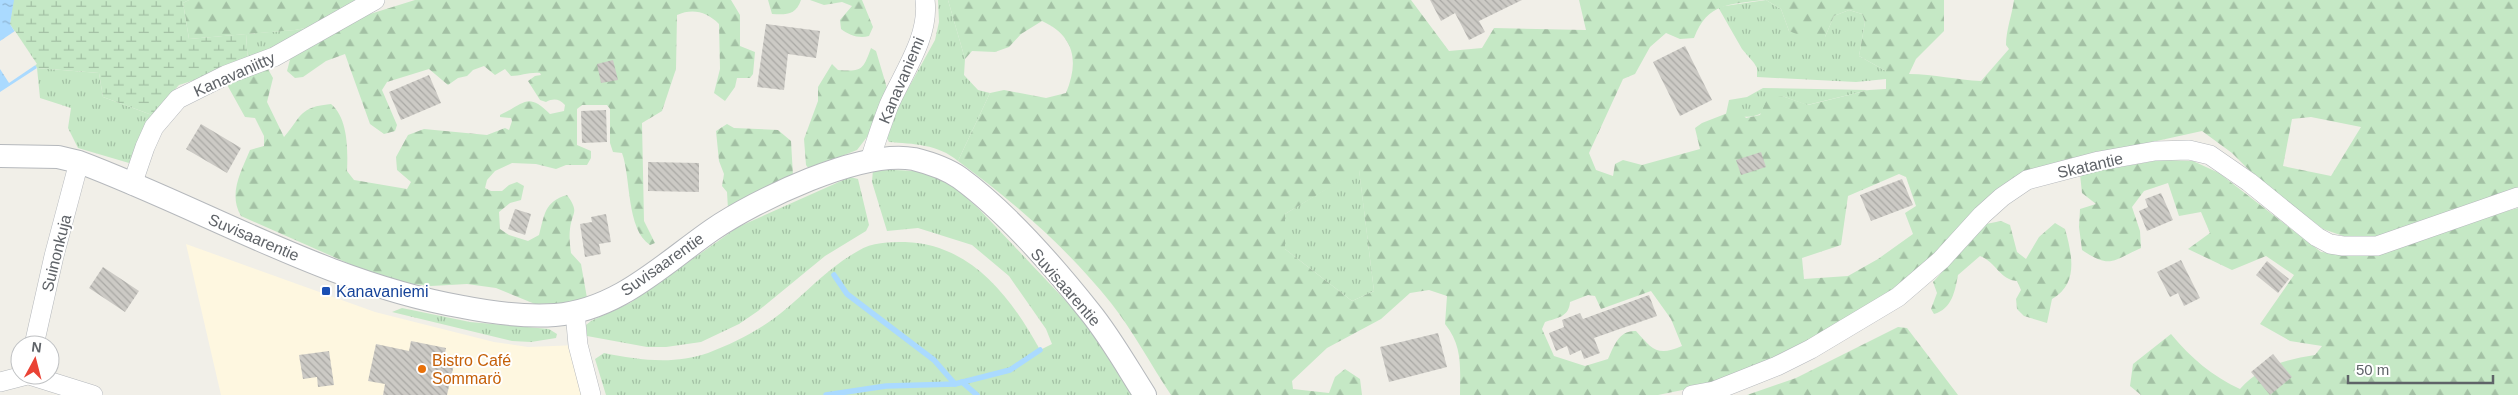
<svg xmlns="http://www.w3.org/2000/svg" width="2518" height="395" font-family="Arial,sans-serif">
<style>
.commercial{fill:#fef7e0}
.grass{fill:url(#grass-tufts)}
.forest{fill:url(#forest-firs);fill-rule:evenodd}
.wetland{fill:url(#wetland-marsh)}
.water{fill:url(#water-ripples)}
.pier{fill:#f1efe8}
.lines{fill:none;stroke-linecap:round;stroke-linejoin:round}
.stream{stroke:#aadaff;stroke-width:5.5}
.building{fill:url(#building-back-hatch)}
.minor-casing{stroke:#b5b8bc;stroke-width:20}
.tertiary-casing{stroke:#b5b8bc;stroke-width:24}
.minor{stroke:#fff;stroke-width:19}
.tertiary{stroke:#fff;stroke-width:22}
.transit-dot{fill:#1a4fb4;stroke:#fff;stroke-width:2}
.food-dot{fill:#e8710a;stroke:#fff;stroke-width:2}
.labels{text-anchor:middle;stroke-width:4;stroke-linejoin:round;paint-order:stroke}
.street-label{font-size:16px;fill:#5f6368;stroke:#fff}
.transit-label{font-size:16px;fill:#164399;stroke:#fff;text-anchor:start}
.food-label{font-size:16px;fill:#c56008;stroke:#fff;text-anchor:start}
</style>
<defs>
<pattern id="grass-tufts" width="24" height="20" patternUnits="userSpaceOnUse" patternTransform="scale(1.25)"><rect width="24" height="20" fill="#c5e8c5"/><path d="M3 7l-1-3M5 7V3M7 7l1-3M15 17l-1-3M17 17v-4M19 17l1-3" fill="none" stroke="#a3c0a4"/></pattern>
<pattern id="forest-firs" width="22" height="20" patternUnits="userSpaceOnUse" patternTransform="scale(1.25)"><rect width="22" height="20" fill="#c5e8c5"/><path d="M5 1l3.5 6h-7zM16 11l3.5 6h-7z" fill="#a3c0a4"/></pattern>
<pattern id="wetland-marsh" width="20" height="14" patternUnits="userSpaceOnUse" patternTransform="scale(1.25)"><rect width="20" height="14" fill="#c5e8c5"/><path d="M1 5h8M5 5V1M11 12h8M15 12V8" fill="none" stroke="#a3c0a4"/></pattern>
<pattern id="water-ripples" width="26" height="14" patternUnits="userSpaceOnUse" patternTransform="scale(1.25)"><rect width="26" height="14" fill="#aadaff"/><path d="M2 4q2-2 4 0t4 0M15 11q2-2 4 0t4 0" fill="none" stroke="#8eb4d2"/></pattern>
<pattern id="building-back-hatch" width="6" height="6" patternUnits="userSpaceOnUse" patternTransform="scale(1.25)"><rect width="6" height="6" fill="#cccac5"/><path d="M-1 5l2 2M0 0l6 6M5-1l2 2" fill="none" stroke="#a9a8a4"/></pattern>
</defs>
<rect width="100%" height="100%" fill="#f1efe8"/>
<polygon class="commercial" points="186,244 375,312 494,342 528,347 578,345 585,395 221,395"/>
<g class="grass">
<path d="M938,0H948L965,59L964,75L978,90L990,93L958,161C938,144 913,144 889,142L887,138L899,105L935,40L939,22Z"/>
<polygon points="1766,0 1781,9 1789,31 1825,37 1834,16 1849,10 1862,14 1865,22 1859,56 1886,71 1886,79 1856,82 1757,77 1757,68 1754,63 1742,49 1718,7"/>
<polygon points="321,25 248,63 246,34 295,30"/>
<polygon points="37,68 99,73 103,97 152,115 129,163 78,148 68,128 71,108 40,98"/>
<path d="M1763,88L1869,90L1807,105L1782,96C1759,117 1758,120 1726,114L1729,100L1747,97Z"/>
<path d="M873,169L916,171L934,176L958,190L980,210L1083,319L1132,395H606L595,359L604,353C638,360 674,365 708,353C734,343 760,330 781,313C807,292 829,267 858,251C872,242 889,242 905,242C971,244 1011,297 1040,350L1052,344L1046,329L1009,276L972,245L918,228L887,231L872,182Z"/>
<polygon points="1359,169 1374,291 1352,301 1285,249 1285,214"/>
<polygon points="850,177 858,179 869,225 866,231 825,256 758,311 739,324 701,342 666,347 647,347 587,336 586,325 591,321 630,303 738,227"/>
<polygon points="402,308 470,322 549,329 557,334 556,338 531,342 512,341 392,312"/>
</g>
<g class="forest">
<polygon points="189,0 359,0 321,25 295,30 189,39 183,3"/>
<path d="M415,0H731L740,15V46L755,52L753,74L750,78H737L735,87L725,101L714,93L720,69L719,24C707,12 693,8 677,15L676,69L662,111L642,123L644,221L655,243L650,245C626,229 631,177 622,153L613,152L610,143V109L607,105H582L577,109V145L591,151V158L587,165H566L556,169L536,164L512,163L495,171L487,180L485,188L491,191H502L509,185L517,182L524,186L521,200L510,203L499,212L500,229L509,235L528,241L539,235C545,214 544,202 567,195C580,213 572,211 570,229C569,237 570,245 571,253L581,264L587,298L568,303L535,304L496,288L467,284L431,286L404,283L370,273L241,216C228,194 241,172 250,150L264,146V136L255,118L245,117L225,81L265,64L273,78L267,102L284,137C302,116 299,107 331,104C348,118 348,150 347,171L354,180L407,189L411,182L397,170L396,157L408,135L424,129L487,135L505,128L509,130L512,121L511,118L500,117V115C526,103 527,92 550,114L564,111L565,105C559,99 554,98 546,102L540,100L528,81L535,76L541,75L540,73C529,72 521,76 511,76L505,69L495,75L484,66L473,70L467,76L458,78L448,85L429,69L387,82L382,90L397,125L395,131L384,134L370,124L345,54L326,61L303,77L295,78L287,71L292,52L354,19Z"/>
<path d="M768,0H801C796,15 786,15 772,14Z"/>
<path d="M810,0H862L873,27L869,36C859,39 849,35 841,29L840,20L852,6L842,2L824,5Z"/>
<path d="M948,0H1411L1449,51L1482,48L1494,28L1586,30L1579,0H1763C1729,5 1708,2 1694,38L1680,39L1666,33L1650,47L1635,74L1623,79L1589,153L1596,170L1613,176L1615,164L1623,160L1642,165L1700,149L1695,128L1702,123L1738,109L1746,118L1760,115L1767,99L1782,96L1808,105L1869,90L1886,89V71L1859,56L1865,22L1862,14L1849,10L1834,16L1825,37L1809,39L1789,31L1781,9L1766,0H1944V31L1916,59L1909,74C1934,74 1957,80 1981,81L2009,49L2006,45C2006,30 2012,15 2014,0H2518V191L2373,239L2346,237L2323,229L2257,178L2232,153L2202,131L2052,164L2016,179L1901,286L1801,348L1712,384L1658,395H1460C1460,368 1463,346 1445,324L1447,296L1429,290L1410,293L1381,319L1327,348L1292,381L1293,389L1329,393L1335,377L1345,369L1360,379L1362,395H1171C1151,365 1133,331 1111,303C1067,248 1014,202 958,161L990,93L1004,90L1046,98L1066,93C1079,62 1075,36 1042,21L1021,34L1009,47L995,52L972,51L965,59ZM2311,117L2361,127L2331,176L2283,166L2292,119ZM1359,170L1374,291L1352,301L1285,249V214ZM1899,174L1906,177L1916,206L1905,213L1913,234L1878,259L1848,276L1804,279L1802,258L1841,245L1848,196ZM1651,291L1671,319L1682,346C1657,357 1652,349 1636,331C1619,330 1614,346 1608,359L1585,366L1554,356L1542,329L1545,322C1557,318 1569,317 1570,302L1588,295L1595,296L1601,309Z"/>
<path d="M871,48L876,51L887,88L867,137L857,150L809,169L806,165L804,139L818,101V87L832,64L838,70C862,72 863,70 871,48Z"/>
<polygon points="727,124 734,128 778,130 791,141 793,176 728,209 727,192 722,186 724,174 719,161 716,131"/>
<path d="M2160,160L2193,161L2219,173L2321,252L2350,255L2518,208V395H2141L2130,386L2133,364L2171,334C2191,358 2212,376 2240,389C2259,367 2287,359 2315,355L2322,346L2290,341L2260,324L2294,275L2266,256L2232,270L2188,249L2210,233L2201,212L2179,216L2168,183L2144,191L2132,207L2140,231L2141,248C2112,261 2110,269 2082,250L2079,227L2080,209L2096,204L2082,193L2080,174Z"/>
<path d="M2001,221L2010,225L2017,252L2026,259L2039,237L2055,223L2065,229C2072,254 2079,284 2052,299L2047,323L2024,316L2017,309L2016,299L2021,290L2017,281C2000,280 1996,262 1980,256L1958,275C1955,291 1952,309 1934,314L1931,309L1937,293L1933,282L1986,224Z"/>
<polygon points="1898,327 1907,328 1958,395 1747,395 1796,378"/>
</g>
<polygon class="wetland" points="3,0 189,0 183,3 189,39 246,34 248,63 179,85 152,115 103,97 99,73 37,68 10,24 13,1"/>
<polygon class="water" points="0,0 14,0 10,24 37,68 0,92"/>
<polygon class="pier" points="15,31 37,64 9,83 0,69 0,41"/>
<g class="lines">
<g class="stream">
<polyline points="834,275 847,294 934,360 955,384"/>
<polyline points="962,382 977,395"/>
<polyline points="826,395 886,386 955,384 1010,370 1040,350"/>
</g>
</g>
<g class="building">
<polygon points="1430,0 1522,0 1479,21 1485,32 1469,40 1455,13 1441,21"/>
<polygon points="766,24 820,31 816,58 788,54 784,90 757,87"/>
<polygon points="1685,46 1712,100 1680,116 1653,62"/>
<polygon points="613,60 618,80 601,83 597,64"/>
<polygon points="429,75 441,103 401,120 389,92"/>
<polygon points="606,110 607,142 582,143 581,111"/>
<polygon points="201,124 241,148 227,173 186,149"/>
<polygon points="1761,152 1766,167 1741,175 1736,160"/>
<polygon points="648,162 699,163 699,192 648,191"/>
<polygon points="1902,179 1913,205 1871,221 1860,195"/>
<polygon points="2161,193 2173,220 2147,231 2139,211 2148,207 2145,199"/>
<polygon points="515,209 531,214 525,235 508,229"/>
<polygon points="606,214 611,242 599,244 601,254 585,257 580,224 592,222 591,217"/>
<polygon points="2181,260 2200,298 2184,306 2178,293 2170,297 2157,272"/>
<polygon points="2267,261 2289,279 2278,293 2256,275"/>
<polygon points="103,267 139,291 125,312 89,288"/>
<polygon points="1649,295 1657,316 1594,338 1600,353 1584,359 1581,350 1570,355 1567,346 1556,351 1549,333 1564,327 1562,320 1580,313 1583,319"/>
<polygon points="1438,333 1447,367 1389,382 1380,347"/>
<polygon points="411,341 446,348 444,358 455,360 447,395 383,395 385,384 368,381 376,344 409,351"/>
<polygon points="329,351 334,385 318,387 317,377 303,379 299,355"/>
<polygon points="2273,354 2292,377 2270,395 2251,372"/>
</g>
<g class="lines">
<g class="minor-casing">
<g id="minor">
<path d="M870,160C876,141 882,123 889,105C903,73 930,36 925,0"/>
<polyline points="132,185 145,147 154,127 178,99 226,75 274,57 375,0"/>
<polyline points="575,312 578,345 591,395"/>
<polyline points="34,345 54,256 79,162"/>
<polyline points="29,375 93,395"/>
<polyline points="0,382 27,375"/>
<polyline points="1692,395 1714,391 1777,366 1811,349 1898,297 1941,260 1982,215 2002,197 2027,180 2099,161 2155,151 2189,150 2210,155 2249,182 2317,237 2330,244 2343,246 2377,246 2518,197"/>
</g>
</g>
<g class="tertiary-casing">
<path id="tertiary" d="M0,156L58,157L79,162C207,210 326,283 463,307C493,313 524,317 555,315C618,310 663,264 712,230C756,200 861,149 914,159C930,163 946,168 960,178C1005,211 1055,268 1090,312C1111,338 1127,367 1145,395"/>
</g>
<use href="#minor" class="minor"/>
<use href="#tertiary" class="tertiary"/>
</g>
<rect class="transit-dot" x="321" y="286" width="10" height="10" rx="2.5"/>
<circle class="food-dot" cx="422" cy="369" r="5"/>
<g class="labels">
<g class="street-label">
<text transform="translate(234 74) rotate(-24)" y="6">Kanavaniitty</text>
<text transform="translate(901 80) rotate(-67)" y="6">Kanavaniemi</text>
<text transform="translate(2090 165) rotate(-13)" y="6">Skatantie</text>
<text transform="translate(254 237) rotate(23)" y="6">Suvisaarentie</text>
<text transform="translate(56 253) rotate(-76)" y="6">Suinonkuja</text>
<text transform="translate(662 264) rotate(-35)" y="6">Suvisaarentie</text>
<text transform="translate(1066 287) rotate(49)" y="6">Suvisaarentie</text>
</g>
<g class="transit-label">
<text x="336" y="297">Kanavaniemi</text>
</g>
<g class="food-label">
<text x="432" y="366">Bistro Café<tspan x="432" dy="18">Sommarö</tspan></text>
</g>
</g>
<g transform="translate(35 360) rotate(7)"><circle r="24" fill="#ffffff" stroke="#bfc1c3"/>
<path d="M0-4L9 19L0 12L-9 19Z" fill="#ea4335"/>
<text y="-8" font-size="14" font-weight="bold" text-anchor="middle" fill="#5f6368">N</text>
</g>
<path d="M2348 375v8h145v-8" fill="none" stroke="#5f6368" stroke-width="2.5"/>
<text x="2356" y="375" font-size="15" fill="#5f6368" stroke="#ffffff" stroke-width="4" paint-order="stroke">50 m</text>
</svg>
